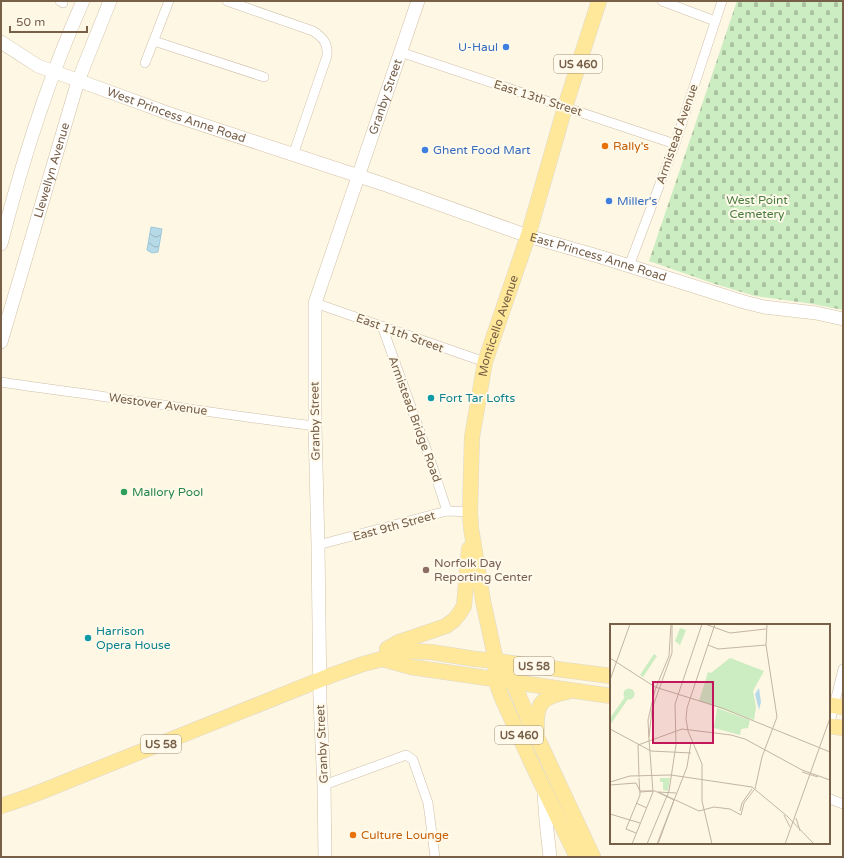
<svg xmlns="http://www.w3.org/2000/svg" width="844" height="858" font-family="'Varela Round',sans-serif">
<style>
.cemetery{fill:url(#cemetery-stones)}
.water{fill:url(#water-waves);stroke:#9dc8da}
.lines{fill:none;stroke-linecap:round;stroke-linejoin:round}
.street-casing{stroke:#cfbfaa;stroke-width:10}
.secondary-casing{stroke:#d3c1a6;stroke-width:14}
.primary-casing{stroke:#ded9d3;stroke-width:16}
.street{stroke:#fff;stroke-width:9}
.secondary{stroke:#fff;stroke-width:13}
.primary{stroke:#ffe899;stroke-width:15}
.shop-dot{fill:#3f7fe0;stroke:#fffaeb;stroke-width:1.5}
.food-dot{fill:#e8710a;stroke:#fffaeb;stroke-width:1.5}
.culture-dot{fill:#0f9aa8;stroke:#fffaeb;stroke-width:1.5}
.leisure-dot{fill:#2e9e5b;stroke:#fffaeb;stroke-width:1.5}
.education-dot{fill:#8d6e63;stroke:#fffaeb;stroke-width:1.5}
.labels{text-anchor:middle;stroke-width:4;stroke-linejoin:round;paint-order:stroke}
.shield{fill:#fffaeb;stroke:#a08e79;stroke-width:1}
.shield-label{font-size:11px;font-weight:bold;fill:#775f48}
.shop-label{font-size:12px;fill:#366cbe;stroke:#fffaeb;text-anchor:start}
.street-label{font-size:12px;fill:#775f48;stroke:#fffaeb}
.food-label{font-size:12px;fill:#c56008;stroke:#fffaeb;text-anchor:start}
.park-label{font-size:12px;fill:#497d3f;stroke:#fffaeb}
.culture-label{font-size:12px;fill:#0d838f;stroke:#fffaeb;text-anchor:start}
.leisure-label{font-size:12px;fill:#27864d;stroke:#fffaeb;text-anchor:start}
.education-label{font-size:12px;fill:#785e54;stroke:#fffaeb;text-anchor:start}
.inset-road{fill:none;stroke:#c3b5a1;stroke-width:1}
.view{fill:#c2185b;fill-opacity:0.15;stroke:#c2185b;stroke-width:2}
.inset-edge{fill:none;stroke:#775f48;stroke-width:2}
</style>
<defs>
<pattern id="cemetery-stones" width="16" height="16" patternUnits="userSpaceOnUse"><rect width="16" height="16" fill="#ccecc1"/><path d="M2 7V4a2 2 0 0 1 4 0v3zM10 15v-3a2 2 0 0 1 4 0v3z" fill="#aac29f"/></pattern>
<pattern id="water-waves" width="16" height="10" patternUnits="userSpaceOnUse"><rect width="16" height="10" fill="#b7dae8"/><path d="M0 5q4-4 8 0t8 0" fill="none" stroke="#9ab4be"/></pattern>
</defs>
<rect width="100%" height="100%" fill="#fdf7e4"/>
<polygon class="cemetery" points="737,1 843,1 843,310 813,304 755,296 715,284 649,261"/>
<polygon class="water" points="151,227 162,229 158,252 152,253 147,250"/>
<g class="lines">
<g class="street-casing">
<g id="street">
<polyline points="60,1 63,3"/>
<path d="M227,1L313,31C324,38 328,44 327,56L293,155"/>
<polyline points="662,1 715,21"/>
<polyline points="154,41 264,77"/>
<polyline points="400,52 675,144"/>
<polyline points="145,63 169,1"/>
<polyline points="629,266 675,144 722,1"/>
<polyline points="315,303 485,362"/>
<polyline points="382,326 433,468 447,511"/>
<path d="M1,382C38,388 75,392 113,398C180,407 247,418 315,426"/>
<polyline points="318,545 447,511 470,512"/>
<polyline points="829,726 843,669"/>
<polyline points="324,785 406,755 413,760 428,803 435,857"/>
<polyline points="829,798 830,799 843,804"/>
</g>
</g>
<g class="secondary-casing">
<g id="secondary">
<path id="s1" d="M1,42L38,66L55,72L173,115L383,184L528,236L601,257L744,302L764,307L816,313L843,319"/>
<path d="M1,244C22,162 48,79 83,1"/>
<path id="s2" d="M1,342L78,81L110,1"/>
<polyline points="544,792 546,821 550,857"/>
<path id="s3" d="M325,857L324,785L320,702L318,545L315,426V303L418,1"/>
</g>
</g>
<g class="primary-casing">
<g id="primary">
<polyline points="387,649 399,642 446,626 454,620 459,614 464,606 469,549"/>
<polyline points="382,659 411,667 611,696"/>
<polyline points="508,675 513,682 529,720 593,857"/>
<polyline points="829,705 843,707"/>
<polyline points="829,726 843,728"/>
<path d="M537,731C535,704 541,697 567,692"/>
<path d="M1,806C26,798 51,788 75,778L332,675L363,664L382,659L408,651L431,652L475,659L496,661L611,676"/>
<path id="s4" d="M577,857L532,764L502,698L495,679L496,661L483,601L471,528L470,512L472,437L485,362L528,236L565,107L599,1"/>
</g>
</g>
<use href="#street" class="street"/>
<use href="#secondary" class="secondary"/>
<use href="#primary" class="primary"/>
</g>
<g class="shop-dot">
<circle cx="506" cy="47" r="4"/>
<circle cx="425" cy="150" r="4"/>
<circle cx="609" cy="201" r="4"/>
</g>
<g class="food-dot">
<circle cx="605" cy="146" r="4"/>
<circle cx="353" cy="835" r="4"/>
</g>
<g class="culture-dot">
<circle cx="431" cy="398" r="4"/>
<circle cx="88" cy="638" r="4"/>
</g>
<circle class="leisure-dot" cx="124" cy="492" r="4"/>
<circle class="education-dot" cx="426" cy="570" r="4"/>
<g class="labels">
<g class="shield">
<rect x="554" y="55" width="48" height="18" rx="3"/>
<rect x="514" y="657" width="40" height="18" rx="3"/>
<rect x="495" y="726" width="48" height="18" rx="3"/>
<rect x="141" y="735" width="40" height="18" rx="3"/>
</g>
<g class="shield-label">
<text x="578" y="68">US 460</text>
<text x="534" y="670">US 58</text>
<text x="519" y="739">US 460</text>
<text x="161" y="748">US 58</text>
</g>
<g class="shop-label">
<text x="498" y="51" text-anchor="end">U-Haul</text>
<text x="433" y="154">Ghent Food Mart</text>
<text x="617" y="205">Miller's</text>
</g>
<g class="street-label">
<text dy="4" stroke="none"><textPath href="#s3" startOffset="772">Granby Street</textPath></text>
<text transform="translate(538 98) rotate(18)" y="4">East 13th Street</text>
<text dy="4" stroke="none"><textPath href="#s1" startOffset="191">West Princess Anne Road</textPath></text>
<text transform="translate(677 134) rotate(-71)" y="4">Armistead Avenue</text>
<text dy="4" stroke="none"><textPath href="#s2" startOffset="179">Llewellyn Avenue</textPath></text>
<text dy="4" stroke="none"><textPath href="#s1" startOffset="636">East Princess Anne Road</textPath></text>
<text dy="4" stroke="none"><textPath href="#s4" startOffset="555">Monticello Avenue</textPath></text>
<text transform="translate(400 333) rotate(20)" y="4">East 11th Street</text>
<text transform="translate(158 404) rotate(8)" y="4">Westover Avenue</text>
<text transform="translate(415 419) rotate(70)" y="4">Armistead Bridge Road</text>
<text transform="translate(315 421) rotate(-91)" y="4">Granby Street</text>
<text transform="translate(394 526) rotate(-15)" y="4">East 9th Street</text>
<text transform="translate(322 744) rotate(-93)" y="4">Granby Street</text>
</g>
<g class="food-label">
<text x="613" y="150">Rally's</text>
<text x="361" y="839">Culture Lounge</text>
</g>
<g class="park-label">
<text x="757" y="204">West Point<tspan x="757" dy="14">Cemetery</tspan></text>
</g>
<g class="culture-label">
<text x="439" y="402">Fort Tar Lofts</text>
<text x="96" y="635">Harrison<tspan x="96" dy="14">Opera House</tspan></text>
</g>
<g class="leisure-label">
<text x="132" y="496">Mallory Pool</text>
</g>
<g class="education-label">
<text x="434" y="567">Norfolk Day<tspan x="434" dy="14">Reporting Center</tspan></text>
</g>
</g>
<g transform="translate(610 624)">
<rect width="220" height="220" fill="#fdf7e4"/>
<path d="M50,154H60L58,167L53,166V158H50Z" fill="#ccecc1"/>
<path d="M120,34L154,47L143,67L146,83L144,96L89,77L98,48L101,49ZM107,84L140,96L138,104L131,105L130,111L104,104Z" fill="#ccecc1"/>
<path d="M44,30L47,32L33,53L30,51ZM15,73L18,75L0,101V94Z" fill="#ccecc1"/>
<path d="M70,4L76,6L70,21L65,17L67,12L72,14L67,12ZM13.5 70a5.5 5.5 0 1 1 11 0a5.5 5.5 0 1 1-11 0Z" fill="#ccecc1"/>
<path d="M149,64L151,78L149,86L145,70Z" fill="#b7dae8"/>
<path class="inset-road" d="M95,0L120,9L156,5M98,21L108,25L156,21M0,34L45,63L112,84L220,128M0,56L20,0M0,105L41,127L81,129M39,113L42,85L62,29V0M39,116L38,96L45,66L59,32L61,0M28,121L72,105L121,111L135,115L192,146L220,156M28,121L29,153M192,148L208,153M0,158L20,152L61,151L142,163L177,192L204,220M0,161L26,159L30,167H45L64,176L48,220M145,165L152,133L167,93L156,21L157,0M30,168L43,167M48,168L89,187L104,183L120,185L131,191L134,179L144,166M48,168L66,169M26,179L37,184M130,187L132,179L142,165M0,190L30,199M174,191L180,203M186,194L190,207M26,209L16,205L30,171L29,154M22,220L43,168L39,116M37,220L59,167L66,121L65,80L92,0M47,220L77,143L81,118M102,220L92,177V140L78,107L76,95L77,84L105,0M175,220L220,94"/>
<path class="view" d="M43,58H103V119H43Z"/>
<rect width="220" height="220" class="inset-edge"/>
</g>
<rect width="844" height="858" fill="none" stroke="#775f48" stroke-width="4"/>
<path d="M10 26v6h77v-6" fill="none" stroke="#775f48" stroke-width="2"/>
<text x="16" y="26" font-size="12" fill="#775f48" stroke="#fffaeb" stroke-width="3" paint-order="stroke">50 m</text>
</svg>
